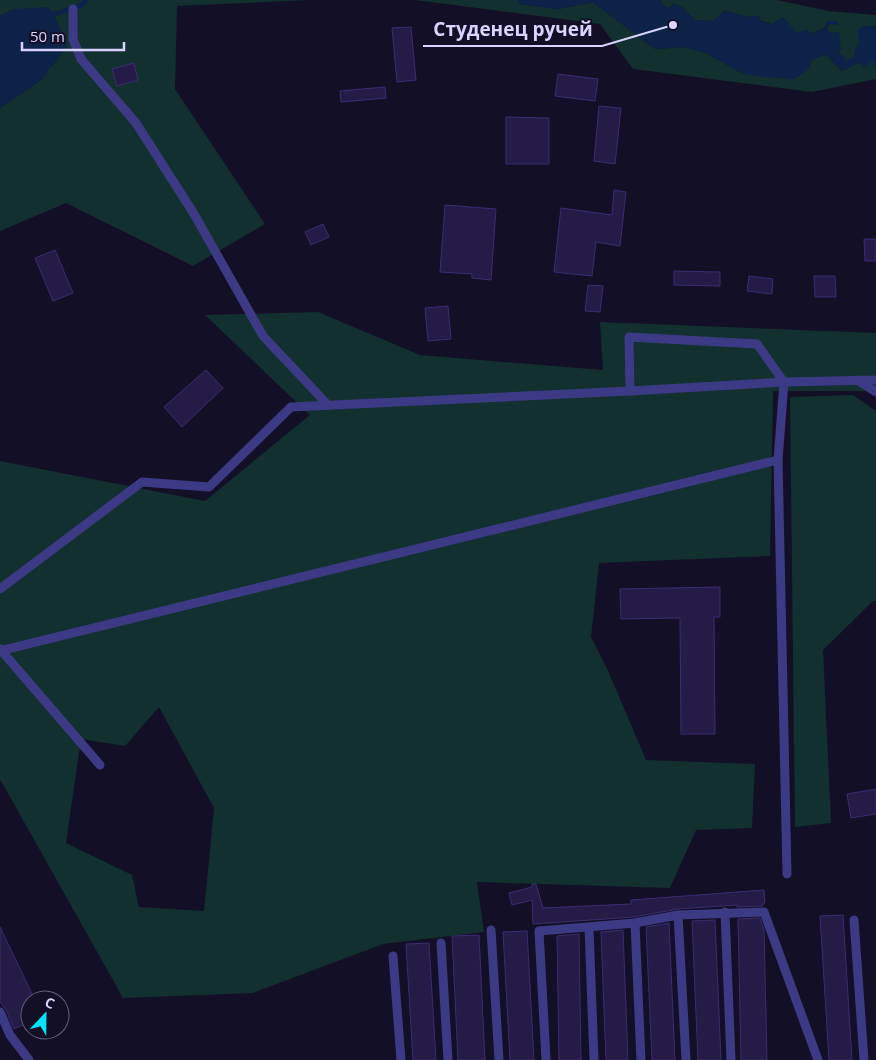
<svg xmlns="http://www.w3.org/2000/svg" width="876" height="1060" font-family="'Open Sans',sans-serif">
<style>
.green{fill:#12302f;fill-rule:evenodd}
.water{fill:#0c2248}
.lines{fill:none;stroke-linecap:round;stroke-linejoin:round}
.stream{stroke:#0c2248;stroke-width:4.5}
.building{fill:#241b47;stroke:#3b2d73}
.lane{stroke:#3d3a85;stroke-width:9}
.leader{fill:none;stroke:#d9d4ff;stroke-width:2}
.callout-dot{fill:#d9d4ff;stroke:#130f26;stroke-width:2}
.callout-label{font-size:19px;text-anchor:middle;font-weight:bold;fill:#d9d4ff;stroke:#130f26;stroke-width:4;stroke-linejoin:round;paint-order:stroke}
</style>
<rect width="100%" height="100%" fill="#130f26"/>
<g class="green">
<polygon points="0,0 310,0 177,6 175,89 265,224 193,266 66,203 0,231 0,108 42,79 14,9 0,16"/>
<polygon points="415,0 518,0 520,4 558,9 593,2 655,49 685,47 706,53 742,73 812,60 826,54 842,71 859,62 873,60 876,68 876,79 812,92 633,69 600,24"/>
<path d="M660,0H777L828,11L876,15V26L861,27L860,43L855,50L854,58L846,61C834,52 831,40 827,27L830,24L828,21L825,27L812,34L807,30L797,33L772,24L724,11L714,21L695,20L682,7L673,4L669,8L663,6Z"/>
<path d="M318,312L420,355L603,370L600,322L876,333V391H773L770,556L599,563L591,637L609,673L646,760L755,764L752,828L696,830L670,888L477,882L484,932L383,944L253,993L123,998L0,779V461L205,501L310,415L205,315ZM159,707L214,808L204,911L139,907L132,875L66,843L81,739L125,746Z"/>
<polygon points="853,395 876,411 876,601 872,602 823,650 831,823 795,827 790,397"/>
</g>
<g class="water">
<polygon points="519,0 660,0 663,6 669,8 673,4 682,7 695,20 714,21 724,11 749,17 758,15 762,22 772,24 783,17 797,33 807,30 812,34 825,27 828,21 837,21 839,25 830,24 827,27 829,33 839,32 841,50 837,54 843,55 846,61 854,57 855,50 860,43 857,31 861,27 876,26 876,68 873,60 865,68 859,62 842,71 826,54 812,60 809,69 794,79 762,77 742,73 706,53 685,47 655,49 593,2 558,9 519,4"/>
<polygon points="48,7 54,14 67,47 42,79 0,108 0,16 14,9"/>
</g>
<g class="lines">
<polyline class="stream" points="49,16 82,5 86,0"/>
</g>
<g class="building">
<polygon points="411,27 416,80 397,82 392,28"/>
<polygon points="134,63 138,80 117,86 112,69"/>
<polygon points="558,74 598,79 595,101 555,96"/>
<polygon points="385,87 386,98 341,102 340,91"/>
<polygon points="599,106 621,108 615,164 594,161"/>
<polygon points="506,117 549,118 549,164 506,164"/>
<polygon points="614,190 626,192 620,246 596,242 592,276 554,272 561,208 612,215"/>
<polygon points="445,205 496,209 491,280 472,278 472,274 440,272"/>
<polygon points="323,224 329,237 311,245 305,232"/>
<polygon points="864,239 876,239 876,261 865,261"/>
<polygon points="55,250 73,293 53,301 35,258"/>
<polygon points="674,271 720,272 720,286 674,285"/>
<polygon points="749,276 773,279 772,294 747,291"/>
<polygon points="814,276 835,276 836,297 815,297"/>
<polygon points="588,285 603,286 600,312 585,311"/>
<polygon points="448,306 451,339 428,341 425,308"/>
<polygon points="206,370 223,388 182,427 164,407"/>
<polygon points="720,587 720,617 714,617 715,734 681,734 680,618 621,619 620,589"/>
<polygon points="876,789 876,814 851,818 847,794"/>
<polygon points="532,884 536,884 543,908 631,904 631,900 764,890 765,903 763,903 763,906 737,907 737,905 678,909 634,917 533,924 532,900 512,905 509,893 532,887"/>
<polygon points="843,915 852,1060 829,1060 820,916"/>
<polygon points="760,918 764,930 767,1060 741,1060 738,919"/>
<polygon points="715,920 721,1060 698,1060 692,921"/>
<polygon points="669,923 675,1060 652,1060 646,927"/>
<polygon points="0,927 35,1000 30,1000 30,1022 14,1029 6,1010 0,1002"/>
<polygon points="623,930 628,1060 606,1060 601,932"/>
<polygon points="527,931 534,1060 510,1060 503,932"/>
<polygon points="579,934 581,1060 559,1060 557,936"/>
<polygon points="479,935 485,1060 458,1060 452,936"/>
<polygon points="429,943 436,1060 413,1060 406,944"/>
</g>
<g class="lines">
<g class="lane">
<polyline points="73,9 73,39 81,59 136,123 194,214 263,336 328,405"/>
<polyline points="857,380 876,392"/>
<polyline points="630,391 629,337 757,344 784,382 778,460 787,874"/>
<polyline points="0,589 142,482 209,487 291,407 630,391 784,382 876,380"/>
<polyline points="0,649 100,765"/>
<polyline points="0,651 778,460"/>
<polyline points="725,912 731,1060"/>
<polyline points="678,915 686,1060"/>
<polyline points="854,920 864,1060"/>
<polyline points="635,923 641,1060"/>
<polyline points="589,928 594,1060"/>
<polyline points="491,930 499,1060"/>
<polyline points="441,943 448,1060"/>
<polyline points="393,956 401,1060"/>
<polyline points="0,1012 10,1035 29,1060"/>
<polyline points="546,1060 539,931 635,923 678,915 764,912 818,1060"/>
</g>
</g>
<path class="leader" d="M673 25L602 46H423"/>
<circle class="callout-dot" cx="673" cy="25" r="5"/>
<g class="callout-label">
<text x="513" y="36">Студенец ручей</text>
</g>
<g transform="translate(45 1015) rotate(22)"><circle r="24" fill="#130f26" stroke="#625e7d"/>
<path d="M0-4L9 19L0 12L-9 19Z" fill="#00e5ff"/>
<text y="-8" font-size="14" font-weight="bold" text-anchor="middle" fill="#d9d4ff">С</text>
</g>
<path d="M22 42v8h102v-8" fill="none" stroke="#d9d4ff" stroke-width="2.5"/>
<text x="30" y="42" font-size="15" fill="#d9d4ff" stroke="#130f26" stroke-width="4" paint-order="stroke">50 m</text>
</svg>
